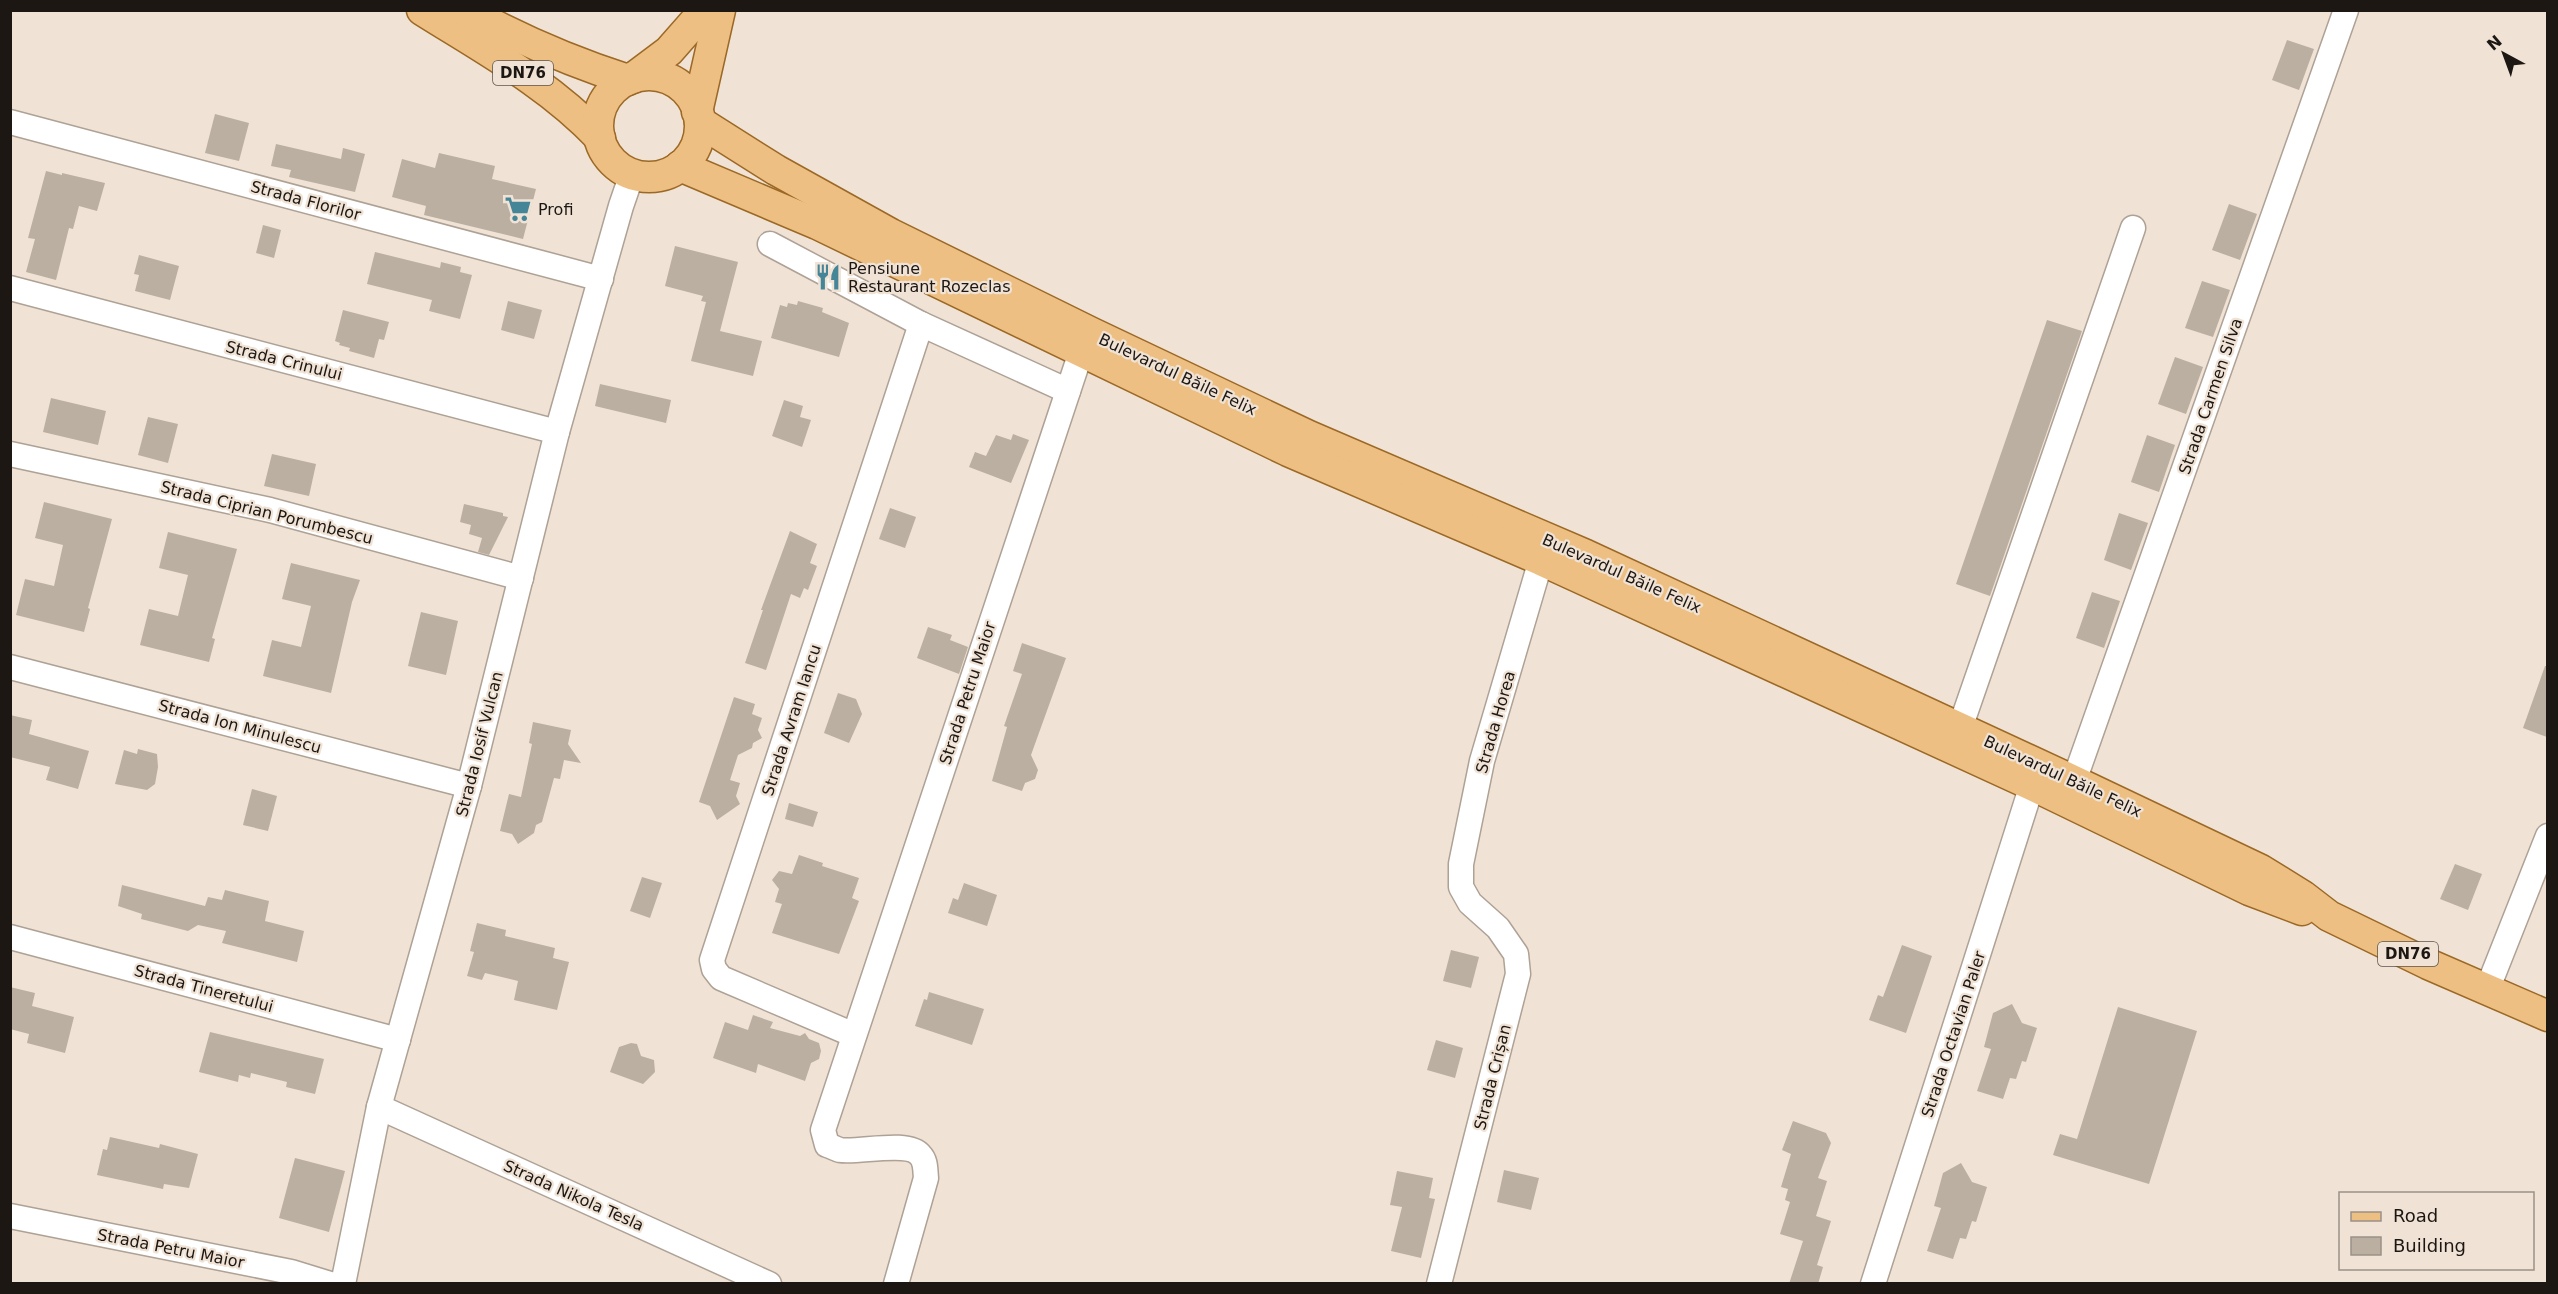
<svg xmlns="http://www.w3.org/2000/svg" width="2558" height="1294" font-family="'DejaVu Sans',sans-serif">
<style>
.building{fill:#bbafa2}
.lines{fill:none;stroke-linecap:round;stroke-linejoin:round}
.minor-casing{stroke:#aea195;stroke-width:27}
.major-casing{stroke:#9c6825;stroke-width:33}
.minor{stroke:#fff;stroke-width:24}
.major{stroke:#edbf82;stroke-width:30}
.labels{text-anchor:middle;stroke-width:4.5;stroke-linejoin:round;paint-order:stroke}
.shield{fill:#f0e3d5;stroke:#5c544d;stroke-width:1.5}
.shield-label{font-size:15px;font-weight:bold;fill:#1c1713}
.street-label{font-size:16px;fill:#1c1713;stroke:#f0e3d5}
.poi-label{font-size:16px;fill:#1c1713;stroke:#f0e3d5;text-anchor:start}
</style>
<rect width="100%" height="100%" fill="#f0e3d5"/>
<g class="building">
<polygon points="2287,40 2314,49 2299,90 2272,80"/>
<polygon points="215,114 249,123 239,161 205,153"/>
<polygon points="276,144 341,159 343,148 365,154 355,192 289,177 291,170 271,166"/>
<polygon points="439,153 495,166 492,179 536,189 523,239 424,215 426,206 392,197 402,159 435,168"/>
<polygon points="46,171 62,175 62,173 105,183 97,211 79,206 73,229 69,228 56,280 26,272 35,239 28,238"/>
<polygon points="2229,204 2257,214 2240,260 2212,250"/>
<polygon points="263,225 281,230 274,258 256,253"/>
<polygon points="675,246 738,262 720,331 762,341 753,376 691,361 706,302 701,301 703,296 665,286"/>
<polygon points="375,252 440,268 441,262 461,267 460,272 472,275 460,319 429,311 432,300 367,284"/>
<polygon points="139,255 179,266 170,300 135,291 139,275 134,274"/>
<polygon points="2202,281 2230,290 2213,337 2185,328"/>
<polygon points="508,301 542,310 534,339 501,330"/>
<polygon points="798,301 823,308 822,312 849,323 839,357 771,338 780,305 787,307 788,303 797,305"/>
<polygon points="343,310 389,322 384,340 379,339 374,358 349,351 350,348 339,345 340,343 335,341"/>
<polygon points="2047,320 2082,331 1990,596 1956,584"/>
<polygon points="2175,357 2203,367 2186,414 2158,404"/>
<polygon points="600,384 671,400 666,423 595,406"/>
<polygon points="51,398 106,411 98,445 43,432"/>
<polygon points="784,400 803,406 800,417 811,420 802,447 772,436"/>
<polygon points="148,417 178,424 168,463 138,455"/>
<polygon points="1013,434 1029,440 1011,483 969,467 975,452 986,456 996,435 1011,440"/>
<polygon points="2147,435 2175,445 2159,492 2131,482"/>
<polygon points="272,454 316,464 309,496 264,486"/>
<polygon points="44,502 112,519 88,608 90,609 84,632 16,615 25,579 54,586 63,545 35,538"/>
<polygon points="464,504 503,513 503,516 508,517 489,555 478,552 482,538 469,534 471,525 460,522"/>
<polygon points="890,508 916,517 905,548 879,539"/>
<polygon points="2119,513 2148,523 2131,570 2104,560"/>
<polygon points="790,531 817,544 810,563 817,566 808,590 804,588 800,598 791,594 766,670 745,663 763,610 761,610"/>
<polygon points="168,532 237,549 212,638 215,639 209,662 140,645 149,609 178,616 188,575 159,568"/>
<polygon points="291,563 360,580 352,602 331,693 263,676 272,640 301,647 311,606 282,599"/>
<polygon points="2092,592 2120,601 2104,648 2076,638"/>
<polygon points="421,612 458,621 446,675 408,666"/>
<polygon points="928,627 952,635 950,640 968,647 959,674 917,658"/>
<polygon points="1022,643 1066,658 1031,755 1038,770 1035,779 1025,783 1022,791 992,781 1007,727 1004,726 1022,674 1013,671"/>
<polygon points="2545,666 2547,666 2547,737 2523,728"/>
<polygon points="838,693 856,699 862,714 849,743 824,733"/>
<polygon points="734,697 755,704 752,714 762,718 758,730 762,738 753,743 752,748 738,755 730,780 740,783 736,796 740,804 717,820 710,806 699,802"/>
<polygon points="10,715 32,720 29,734 89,751 78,789 46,780 50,767 10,757"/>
<polygon points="533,722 571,730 568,744 581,763 564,760 560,779 554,778 542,822 536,825 534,833 518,844 512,834 500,831 509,794 521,797 532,744 529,743"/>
<polygon points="138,749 157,754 158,767 155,784 147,790 115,784 124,750 137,754"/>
<polygon points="252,789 277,796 268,831 243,825"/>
<polygon points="789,803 818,812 813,827 785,819"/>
<polygon points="799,855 823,863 822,866 859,878 852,898 859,901 839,954 772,933 782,904 775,902 779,889 772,880 779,871 792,874"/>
<polygon points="2455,864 2482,874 2468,910 2440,899"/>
<polygon points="642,877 662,883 650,918 630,911"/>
<polygon points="964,883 997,895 987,926 948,913 953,898 958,900"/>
<polygon points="122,885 205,906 208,897 222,900 225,890 269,901 265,921 304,931 297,962 222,943 226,931 198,925 188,931 141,919 142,914 118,906"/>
<polygon points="477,923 506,930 505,936 555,948 553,958 569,962 557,1010 514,1000 518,981 485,973 482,980 467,976 474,952 470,951"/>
<polygon points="1902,945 1932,956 1906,1033 1869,1020 1878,995 1883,997"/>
<polygon points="1451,950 1479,957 1471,988 1443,981"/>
<polygon points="10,987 35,993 32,1006 74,1017 65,1053 27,1043 29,1034 10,1029"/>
<polygon points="929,992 984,1009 972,1045 915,1026 924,999 927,1000"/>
<polygon points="2012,1004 2022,1023 2037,1028 2026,1062 2022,1061 2016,1079 2010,1078 2003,1099 1977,1091 1991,1049 1984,1047 1993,1013"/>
<polygon points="2118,1007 2197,1031 2149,1184 2053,1155 2060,1134 2077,1139"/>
<polygon points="753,1015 773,1022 770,1028 800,1036 805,1033 809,1039 819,1043 821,1051 819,1059 811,1063 805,1081 758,1064 756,1073 713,1058 725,1022 748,1030"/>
<polygon points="210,1032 324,1059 315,1094 286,1087 287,1082 251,1073 250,1078 239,1075 238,1082 199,1072"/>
<polygon points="1436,1040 1463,1048 1455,1078 1427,1070"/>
<polygon points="631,1043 637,1044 641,1056 654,1060 655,1072 643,1084 610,1072 619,1047"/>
<polygon points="1793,1121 1826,1133 1831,1143 1818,1178 1827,1181 1816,1216 1831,1221 1817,1265 1823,1267 1818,1284 1789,1284 1803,1241 1780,1234 1790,1202 1785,1200 1788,1189 1781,1187 1791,1154 1782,1150"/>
<polygon points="110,1137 159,1148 160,1144 198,1154 189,1188 164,1184 163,1189 97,1175 103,1149 107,1150"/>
<polygon points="295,1158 345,1171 329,1232 279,1218"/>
<polygon points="1961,1163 1972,1182 1987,1187 1976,1222 1972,1221 1966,1239 1960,1238 1953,1259 1927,1251 1941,1208 1934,1206 1943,1173"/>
<polygon points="1504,1170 1539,1178 1531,1210 1497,1202"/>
<polygon points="1397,1171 1433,1178 1429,1198 1435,1199 1421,1258 1391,1251 1402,1207 1390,1205"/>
</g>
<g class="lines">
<g class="minor-casing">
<g id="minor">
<polyline points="10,122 601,279"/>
<polyline points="770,244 921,324 1068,391"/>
<polyline points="10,288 557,432"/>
<polyline points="10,454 270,510 521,578"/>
<polyline points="10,667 469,786"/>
<polyline points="1960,728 2133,228"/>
<polyline points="2074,781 2346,10"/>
<polyline points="10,937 398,1040"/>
<polyline points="2487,990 2548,836"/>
<polyline points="854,1035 721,978 714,969 712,960 921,324"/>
<polyline points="379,1107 769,1284"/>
<polyline points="10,1216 291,1272 330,1284"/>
<polyline points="343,1284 379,1107 469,786 557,432 621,206 632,174"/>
<path d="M896,1284L926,1178C925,1169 926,1161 920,1155C908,1140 859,1153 840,1150C836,1149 831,1146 827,1145L823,1130L1081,352"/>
<polyline points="1439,1284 1518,974 1516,954 1498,928 1470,903 1461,887 1461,864 1482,761 1541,560"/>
<polyline points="1873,1284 2032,785"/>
</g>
</g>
<g class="major-casing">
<g id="major">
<path d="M422,10C484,49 549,84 600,138"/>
<path d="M466,10C518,39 572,62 628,80"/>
<circle cx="649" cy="126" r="51"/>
<polyline points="633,78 669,51 705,10"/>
<polyline points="697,112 720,10"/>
<polyline points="700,122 776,170 891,234 1092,333 1309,436 1586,555 2074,781 2261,870 2303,896 2329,916 2428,964 2548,1016"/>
<polyline points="680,166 817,224 1288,451 1541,560 2032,785 2249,890 2302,910"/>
</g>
</g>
<use href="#minor" class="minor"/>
<use href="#major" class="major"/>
</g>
<defs>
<g id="supermarket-bare" transform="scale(2.07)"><path d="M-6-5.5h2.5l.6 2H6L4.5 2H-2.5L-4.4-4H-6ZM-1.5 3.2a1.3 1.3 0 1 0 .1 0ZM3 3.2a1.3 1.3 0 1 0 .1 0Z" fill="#448598" stroke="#f0e3d5" stroke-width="2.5" paint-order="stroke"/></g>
<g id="restaurant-bare" transform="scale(2.07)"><path d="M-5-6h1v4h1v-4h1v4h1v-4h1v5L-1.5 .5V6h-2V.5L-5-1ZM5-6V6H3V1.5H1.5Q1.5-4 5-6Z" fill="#448598" stroke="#f0e3d5" stroke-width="2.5" paint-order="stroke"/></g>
</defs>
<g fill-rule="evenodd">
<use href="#supermarket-bare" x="518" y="209"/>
<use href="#restaurant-bare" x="828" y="277"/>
</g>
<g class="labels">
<g class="shield">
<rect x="493" y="61" width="60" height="24" rx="4.5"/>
<rect x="2378" y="942" width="60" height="24" rx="4.5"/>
</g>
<g class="shield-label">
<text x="523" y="78">DN76</text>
<text x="2408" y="959">DN76</text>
</g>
<g class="street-label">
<text transform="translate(306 200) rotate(15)" y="6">Strada Florilor</text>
<text transform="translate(284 360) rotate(14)" y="6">Strada Crinului</text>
<text transform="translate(1178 374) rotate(25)" y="6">Bulevardul Băile Felix</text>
<text transform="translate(2210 396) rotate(-71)" y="6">Strada Carmen Silva</text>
<text transform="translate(267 512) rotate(14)" y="6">Strada Ciprian Porumbescu</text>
<text transform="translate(1622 573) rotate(24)" y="6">Bulevardul Băile Felix</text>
<text transform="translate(967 693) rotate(-72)" y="6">Strada Petru Maior</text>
<text transform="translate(791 720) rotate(-72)" y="6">Strada Avram Iancu</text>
<text transform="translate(1495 722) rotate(-74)" y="6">Strada Horea</text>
<text transform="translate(240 726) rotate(15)" y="6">Strada Ion Minulescu</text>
<text transform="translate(479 744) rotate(-76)" y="6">Strada Iosif Vulcan</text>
<text transform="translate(2063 776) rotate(25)" y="6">Bulevardul Băile Felix</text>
<text transform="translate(204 988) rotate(15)" y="6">Strada Tineretului</text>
<text transform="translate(1953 1034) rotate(-72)" y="6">Strada Octavian Paler</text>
<text transform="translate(1492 1077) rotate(-76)" y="6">Strada Crișan</text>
<text transform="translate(574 1195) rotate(24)" y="6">Strada Nikola Tesla</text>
<text transform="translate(171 1248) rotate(11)" y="6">Strada Petru Maior</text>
</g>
<g class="poi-label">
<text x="538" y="215">Profi</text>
<text x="848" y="274">Pensiune<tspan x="848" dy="18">Restaurant Rozeclas</tspan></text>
</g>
</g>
<rect width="2558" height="1294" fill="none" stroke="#1c1713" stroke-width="24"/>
<rect x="2339" y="1192" width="195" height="78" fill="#f0e3d5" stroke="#9b9187" stroke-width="1.5"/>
<rect x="2351" y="1212" width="30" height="9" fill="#edbf82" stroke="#9b9187" stroke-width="1.5"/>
<text x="2393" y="1222" font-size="18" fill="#1c1713">Road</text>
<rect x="2351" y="1237" width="30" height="18" fill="#bbafa2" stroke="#9b9187" stroke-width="1.5"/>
<text x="2393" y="1252" font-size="18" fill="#1c1713">Building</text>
<g transform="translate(2504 54) rotate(319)" stroke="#f0e3d5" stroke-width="4.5" paint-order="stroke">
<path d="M0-4.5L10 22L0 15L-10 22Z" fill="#1c1713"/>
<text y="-9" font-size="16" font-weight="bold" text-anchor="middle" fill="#1c1713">N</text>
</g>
</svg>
